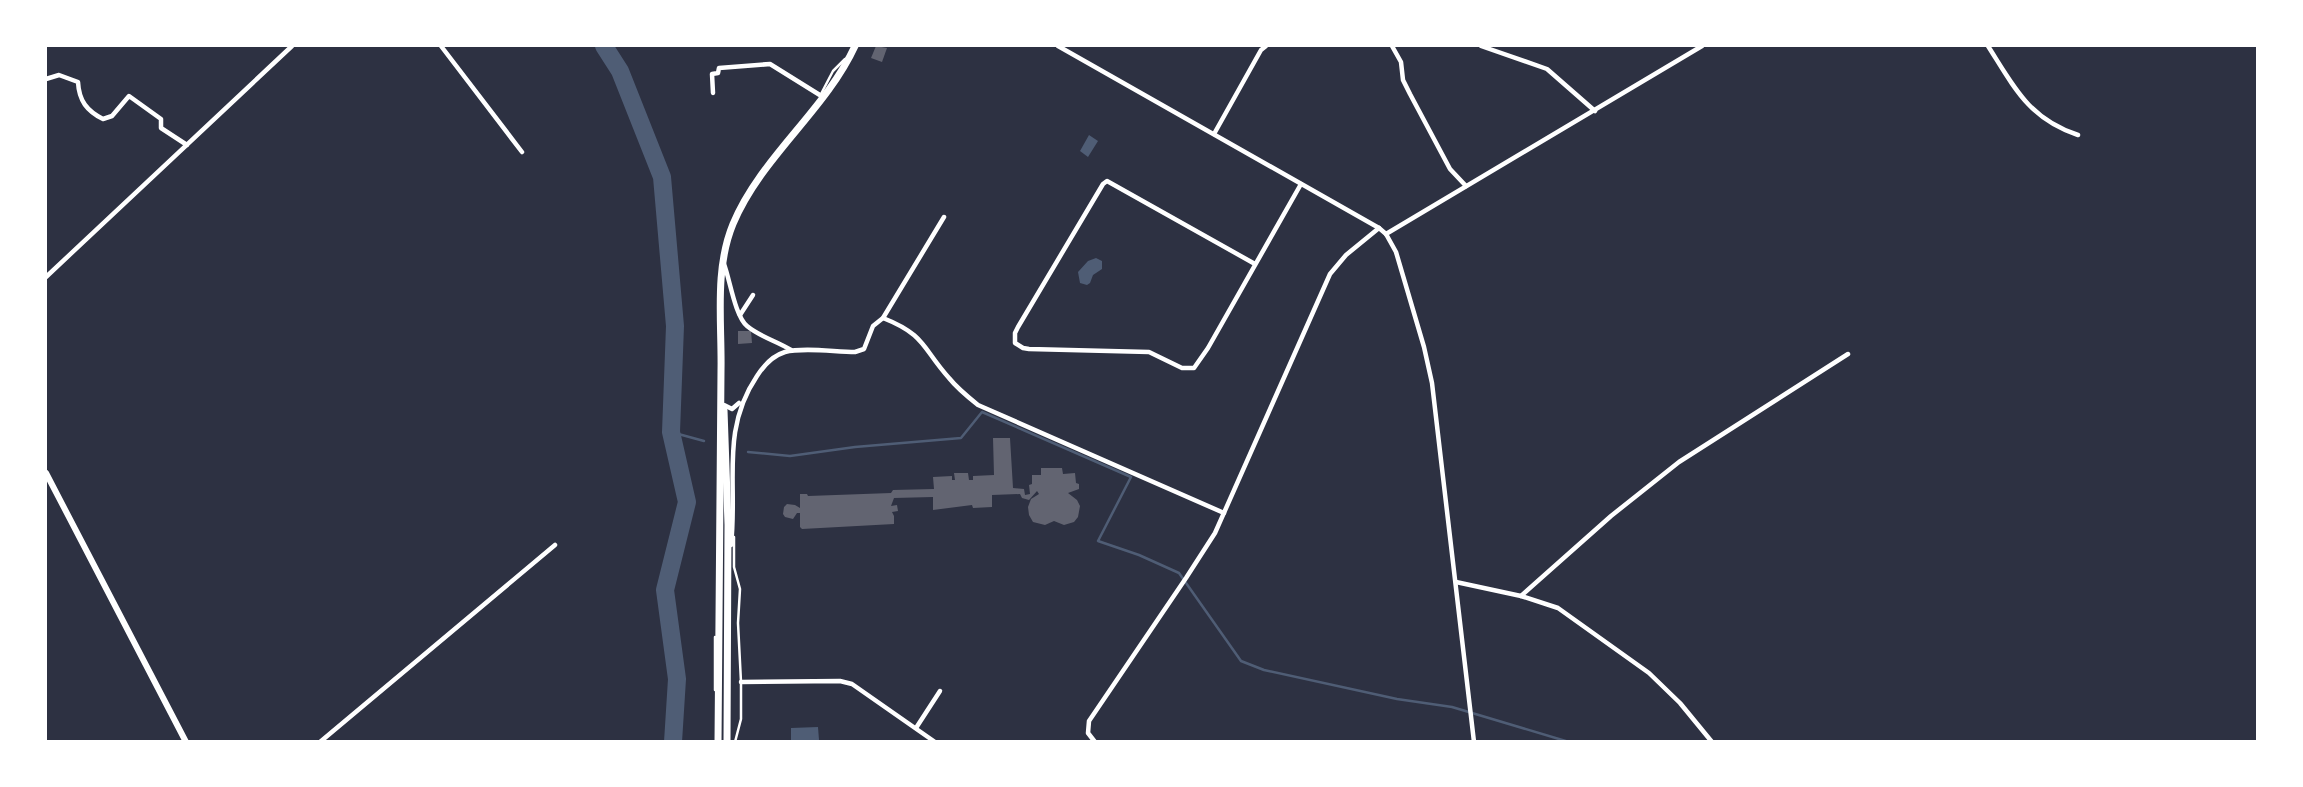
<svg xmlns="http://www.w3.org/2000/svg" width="2303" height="787" font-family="Roboto,sans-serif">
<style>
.water{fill:#4f5d75}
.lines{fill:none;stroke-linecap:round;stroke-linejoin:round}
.stream{stroke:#4f5d75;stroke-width:2.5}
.river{stroke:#4f5d75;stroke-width:18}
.building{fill:#626471}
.service{stroke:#fff;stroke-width:2.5}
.minor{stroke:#fff;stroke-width:4.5}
.tertiary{stroke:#fff;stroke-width:6}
.primary{stroke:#fff;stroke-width:7}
</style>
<rect width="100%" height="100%" fill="#2d3142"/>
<g class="water">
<polygon points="1089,135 1098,141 1088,157 1080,151"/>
<polygon points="1096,258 1102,261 1102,269 1093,275 1090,283 1087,285 1080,283 1078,272 1088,261"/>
<polygon points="818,727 819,740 791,741 791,728"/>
</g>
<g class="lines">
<g class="stream">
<polyline points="671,432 704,441"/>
<polyline points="748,452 790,456 855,447 961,438 982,412 1131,477 1098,541 1139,555 1179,573 1241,661 1264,670 1397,699 1452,707 1569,742"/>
</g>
<polyline class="river" points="604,46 620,71 662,177 675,326 671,432 687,502 665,590 677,679 673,742"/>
</g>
<g class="building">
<polygon points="876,46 887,48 882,62 871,58"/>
<polygon points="738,331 751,331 752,343 738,344"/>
<polygon points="993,438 1010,438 1013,488 1024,489 1025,495 1030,494 1029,485 1032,484 1032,475 1041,475 1041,468 1062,468 1063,474 1075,473 1076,483 1079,484 1079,489 1068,493 1077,500 1080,506 1078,517 1074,522 1064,525 1054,521 1045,525 1033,522 1029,515 1028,507 1031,499 1039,494 1037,491 1029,500 1022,498 1020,494 992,495 992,507 973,508 972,505 933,510 933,497 894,498 891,506 897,505 898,511 892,512 894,516 894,524 802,529 800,527 800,513 797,513 793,519 785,517 783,514 784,507 787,504 795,505 800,508 800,494 807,494 808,496 891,493 893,490 934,489 933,477 952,476 952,480 955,480 954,473 968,473 969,480 973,480 973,476 994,475"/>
</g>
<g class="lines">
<g class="service">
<polyline points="821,94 833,71 845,59"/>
<polyline points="734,537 734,567 740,589 738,623 741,682 741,719 735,742"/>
<polyline points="715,690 715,637"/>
</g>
<g class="minor">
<polyline points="441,46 522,152"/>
<polyline points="1058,46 1379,228 1386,234 1396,252 1424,347 1432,383 1474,742"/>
<polyline points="1392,46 1401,62 1403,80 1410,94 1450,169 1466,186"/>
<polyline points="1481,46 1547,69 1595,111"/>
<path d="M1988,46C2014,87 2029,119 2078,135"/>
<path d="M46,79L59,75L78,82C79,101 87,111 103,119L112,116L129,96L161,119V128L187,145"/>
<polyline points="713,93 712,74 718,73 719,68 770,64 823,97"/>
<polyline points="1214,134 1261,50 1266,46"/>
<polyline points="1386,234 1702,46"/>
<path d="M724,264C730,280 735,316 747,326C760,337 777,341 791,350"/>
<polyline points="1255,264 1107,181 1103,184 1018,327 1015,333 1015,343 1023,348 1029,349 1149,352 1182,368 1194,368 1208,348 1301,184"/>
<polyline points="46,277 292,46"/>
<polyline points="740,315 753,295"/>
<path d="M883,318C926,335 922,348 949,378C957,388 968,397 978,405L1224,513"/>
<polyline points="724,405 732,409 739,403"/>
<path d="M731,545C738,483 720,431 757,376C764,365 772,356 785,352C804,347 835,352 855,352L864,349L873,326L883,318L944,217"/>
<polyline points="1456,582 1521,596"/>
<polyline points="741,682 840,681 852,684 935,742"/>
<polyline points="916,728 940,691"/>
<polyline points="320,742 555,545"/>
<polyline points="1095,742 1088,733 1089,721 1186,578 1215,533 1330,274 1346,255 1379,228"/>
<polyline points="1712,742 1680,703 1649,673 1558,608 1521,596 1611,516 1679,462 1848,354"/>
</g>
<polyline class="tertiary" points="46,473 186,742"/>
<g class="primary">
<polyline points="724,410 728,525 727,742"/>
<path d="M718,742C718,618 721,494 721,371C722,323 714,270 733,224C761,157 825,111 855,46"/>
</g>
</g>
<rect width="2303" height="787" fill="none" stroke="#ffffff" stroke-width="94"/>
</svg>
